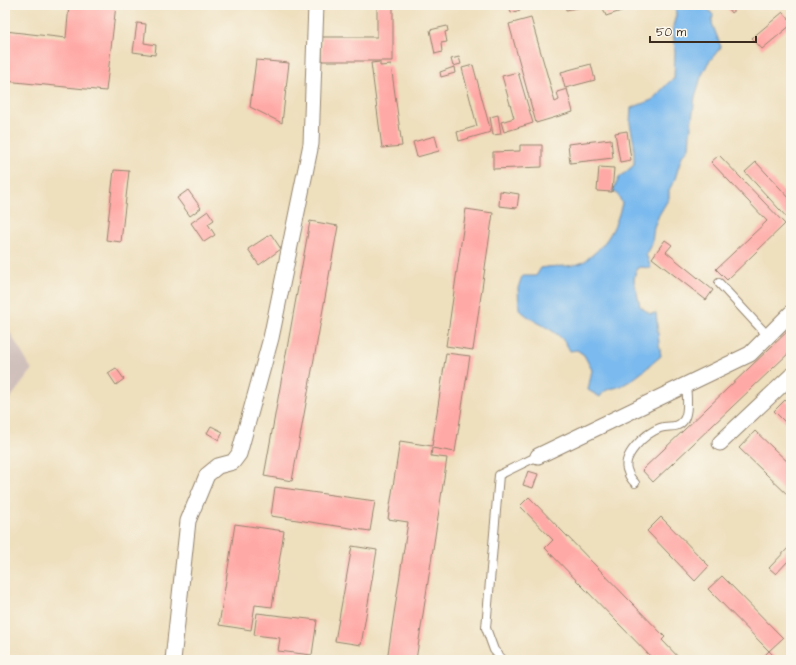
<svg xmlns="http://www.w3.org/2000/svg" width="796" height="665" font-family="'Architects Daughter',sans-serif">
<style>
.industrial{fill:#d0c0bc}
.water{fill:#7abaee;stroke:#5a7286}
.building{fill:#ffa9a6}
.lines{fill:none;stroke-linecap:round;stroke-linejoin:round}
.service-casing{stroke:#94846e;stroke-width:10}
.minor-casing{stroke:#94846e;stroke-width:17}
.service{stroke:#fff;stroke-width:8}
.minor{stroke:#fff;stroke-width:15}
</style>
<rect width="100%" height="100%" fill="#fbf7ec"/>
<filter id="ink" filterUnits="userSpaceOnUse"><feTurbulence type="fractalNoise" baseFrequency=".025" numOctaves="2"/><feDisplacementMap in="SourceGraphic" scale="8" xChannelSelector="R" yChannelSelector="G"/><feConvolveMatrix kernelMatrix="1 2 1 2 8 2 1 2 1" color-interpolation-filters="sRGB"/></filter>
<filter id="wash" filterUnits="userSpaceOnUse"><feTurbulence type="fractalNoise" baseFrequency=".012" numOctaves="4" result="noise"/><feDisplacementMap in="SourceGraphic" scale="16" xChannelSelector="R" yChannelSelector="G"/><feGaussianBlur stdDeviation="0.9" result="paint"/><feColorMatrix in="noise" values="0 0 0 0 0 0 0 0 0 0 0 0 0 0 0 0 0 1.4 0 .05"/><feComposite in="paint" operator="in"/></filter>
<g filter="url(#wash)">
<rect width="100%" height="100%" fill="#eedfbd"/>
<polygon class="industrial" points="5,324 32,370 5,405"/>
<path class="water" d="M675,5H705L713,15L712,23L721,47L708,63L701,77L695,97L690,134L689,148L682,156L675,179L669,190V198L659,215L654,227L652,243L646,254L651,268L640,267L636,269L634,280L640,306L650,314L656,313C658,327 658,342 661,356C649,366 636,379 621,386C611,390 606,387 600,397L588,390L592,370L584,355L577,350L570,351C559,327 537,327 519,309L518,288L522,276H536L541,268C554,265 569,268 581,263C585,262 588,258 591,256C609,242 617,224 622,203L617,193L612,192L619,178L634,165V144L630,123L631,108L652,100L670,81L674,79L675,52L673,26L676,15Z"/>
<g id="blocks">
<g class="building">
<polygon points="69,5 116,5 106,91 5,81 5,31 66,38"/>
<polygon points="377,5 393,5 393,61 322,61 322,37 377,37"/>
<polygon points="509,5 522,5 523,9 511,13"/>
<polygon points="565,5 587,5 587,6 566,10"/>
<polygon points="602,5 632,5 633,7 606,16"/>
<polygon points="725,5 741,5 731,13"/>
<polygon points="783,12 791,21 791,25 762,49 752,38"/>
<polygon points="531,18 555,102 559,100 557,92 567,89 573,112 536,123 509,24"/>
<polygon points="137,23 146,24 144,43 156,45 155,55 133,52"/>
<polygon points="447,26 448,31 445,32 447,42 441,43 442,52 435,54 430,30"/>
<polygon points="459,57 461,64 453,66 451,59"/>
<polygon points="256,60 289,63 282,123 250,107"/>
<polygon points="380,62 380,66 391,65 402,146 382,148 371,63"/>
<polygon points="591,64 595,80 565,88 561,72"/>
<polygon points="473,65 491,132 459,141 457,132 477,126 462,68"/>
<polygon points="454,67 455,73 441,77 440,72"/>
<polygon points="518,72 533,123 504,132 501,122 514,118 502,76"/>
<polygon points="498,115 501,134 493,135 490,117"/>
<polygon points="627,131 631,160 620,162 615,133"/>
<polygon points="435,136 439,151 417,157 413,142"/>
<polygon points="611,139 613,158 570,163 568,144"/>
<polygon points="520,145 542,145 542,167 493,169 493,152 520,151"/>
<polygon points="719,155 785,224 727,280 716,269 767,221 711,162"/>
<polygon points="756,162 791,200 791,222 745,172"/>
<polygon points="599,167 614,168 612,192 597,191"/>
<polygon points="114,170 129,171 121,242 106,240"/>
<polygon points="188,190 201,208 190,216 177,198"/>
<polygon points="500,191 519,194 517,208 499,206"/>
<polygon points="466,209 493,213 473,350 446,346"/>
<polygon points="208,211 214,220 208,224 215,235 204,242 191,223"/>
<polygon points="310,221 338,226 292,481 264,476"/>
<polygon points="271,234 281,249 259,265 248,249"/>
<polygon points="665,240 672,245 666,252 713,290 706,300 652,258"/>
<polygon points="791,328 791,351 653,482 642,470"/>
<polygon points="446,353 470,356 455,452 432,448 431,456 447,458 416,660 387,660 408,522 388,519 400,441 432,446"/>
<polygon points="116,368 124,379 116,385 108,373"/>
<polygon points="785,400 791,406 791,428 774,411"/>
<polygon points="211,426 223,432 219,440 207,433"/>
<polygon points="755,431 791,465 791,498 739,448"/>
<polygon points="528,471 538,474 533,488 523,485"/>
<polygon points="275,487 375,501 370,531 271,516"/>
<polygon points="529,497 665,637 662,640 681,660 654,660 545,548 553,540 520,506"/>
<polygon points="661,517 709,566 695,581 647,531"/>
<polygon points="235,524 284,531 272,607 255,605 251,630 219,625"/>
<polygon points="791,545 791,564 788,561 776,574 769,568"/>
<polygon points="352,546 377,550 361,645 335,641"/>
<polygon points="722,576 783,638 769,651 708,589"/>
<polygon points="257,613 317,620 312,655 278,651 280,638 254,635"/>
<polygon points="769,651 778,660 760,660"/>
</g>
</g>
</g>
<g filter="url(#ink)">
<use href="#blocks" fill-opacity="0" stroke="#94846e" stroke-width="1"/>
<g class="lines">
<g class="service-casing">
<g id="service">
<polyline points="719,283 768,336"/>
<path d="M635,483C632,480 629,476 628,472C620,456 646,433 660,428C669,425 677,429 683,421C689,414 687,394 686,385"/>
<polyline points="503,660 494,650 486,628 499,475 538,456"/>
</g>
</g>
<g class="minor-casing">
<g id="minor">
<polyline points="720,443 791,376"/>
<polyline points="538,456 750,354 791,313"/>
<polyline points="173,660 188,521 207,475 218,466 233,462 239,454 271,338 311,144 316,5"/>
</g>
</g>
<use href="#service" class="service"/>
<use href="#minor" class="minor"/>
</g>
</g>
<rect width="796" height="665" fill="none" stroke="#fbf7ec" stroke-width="20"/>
<path d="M650 36v6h106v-6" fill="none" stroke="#3b2a1e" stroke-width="2"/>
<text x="656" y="36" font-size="12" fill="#3b2a1e" stroke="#fbf7ec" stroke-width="3" paint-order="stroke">50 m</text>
</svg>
